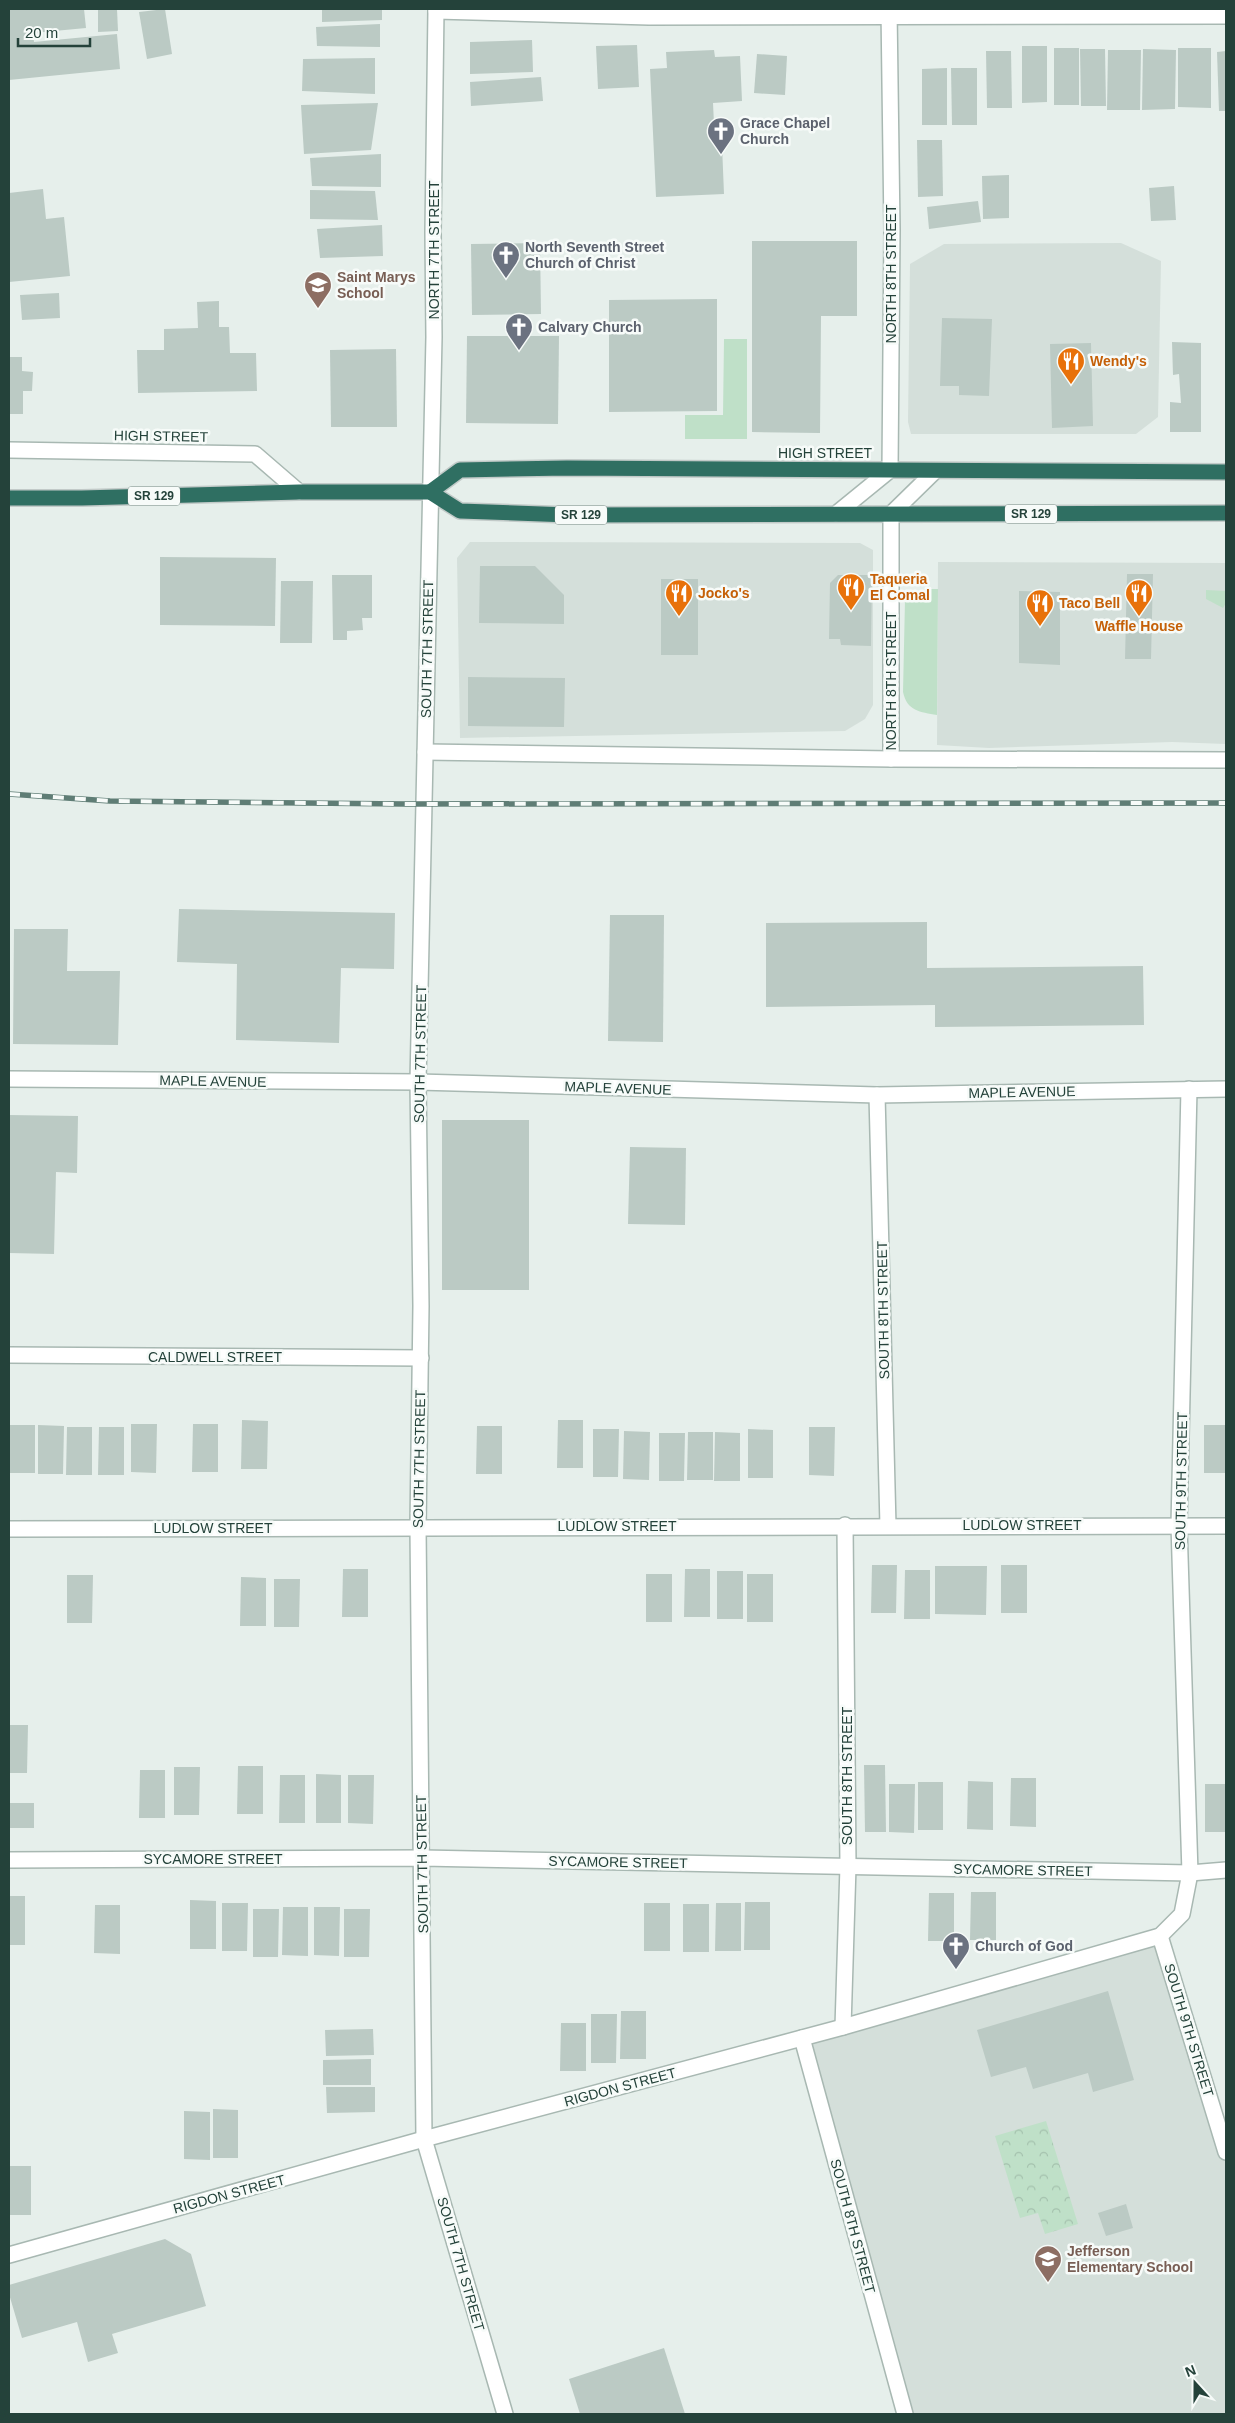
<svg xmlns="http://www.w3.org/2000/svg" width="1235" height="2423" font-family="Arial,sans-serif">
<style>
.built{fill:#d4dfda}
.green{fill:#bfe0c8}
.park{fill:url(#park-crowns)}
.building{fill:#bbcac4}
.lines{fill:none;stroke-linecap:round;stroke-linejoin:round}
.minor-casing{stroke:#a8b8b2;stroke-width:18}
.highway-casing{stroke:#c2cac8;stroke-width:18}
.minor{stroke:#fff;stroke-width:15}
.highway{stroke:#2f6f62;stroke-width:15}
.rail-casing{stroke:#5f7d75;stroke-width:5.5}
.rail{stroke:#f7fbf9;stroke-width:4;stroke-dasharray:11;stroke-linecap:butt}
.labels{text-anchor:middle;stroke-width:5;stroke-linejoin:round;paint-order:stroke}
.shield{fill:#f7fbf9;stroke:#637a73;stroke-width:1}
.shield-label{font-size:12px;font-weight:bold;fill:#24423a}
.worship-label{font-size:14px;font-weight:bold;fill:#5b616d;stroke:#f7fbf9;text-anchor:start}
.street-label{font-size:14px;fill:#24423a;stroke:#f7fbf9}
.education-label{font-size:14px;font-weight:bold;fill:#785e54;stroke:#f7fbf9;text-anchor:start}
.food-label{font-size:14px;font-weight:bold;fill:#c56008;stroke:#f7fbf9;text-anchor:start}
</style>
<defs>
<pattern id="park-crowns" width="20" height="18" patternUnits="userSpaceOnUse" patternTransform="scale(1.25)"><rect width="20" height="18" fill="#bfe0c8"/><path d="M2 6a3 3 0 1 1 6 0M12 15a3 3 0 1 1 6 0" fill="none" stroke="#a4c1ad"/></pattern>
</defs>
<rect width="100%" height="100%" fill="#e6efeb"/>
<g class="built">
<polygon points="1121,243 1161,261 1158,417 1136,434 911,434 908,422 910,264 944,244"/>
<polygon points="470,542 860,543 873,550 873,705 865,719 845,731 460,738 457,558"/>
<polygon points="938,562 1226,563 1226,744 1172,742 989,748 937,745"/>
<polygon points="1160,1936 1226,2152 1226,2414 905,2414 802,2038"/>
</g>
<g class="green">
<polygon points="724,339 747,339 747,439 685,439 685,415 723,415"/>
<path d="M927,589H938L937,715C920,712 907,711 903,692L905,600L914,592Z"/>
<polygon points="1206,590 1226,591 1226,603 1223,608 1206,599"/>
</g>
<polygon class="park" points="1046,2121 1078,2224 1045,2234 1038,2213 1020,2218 995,2136"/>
<g class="building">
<polygon points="9,9 84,9 86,28 33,33 34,42 117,34 120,69 9,80"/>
<polygon points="98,9 117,9 118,31 98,32"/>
<polygon points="165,9 172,54 147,59 139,12"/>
<polygon points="322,9 382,9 382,20 322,22"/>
<polygon points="380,24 380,47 317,46 316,27"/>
<polygon points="532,40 533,72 470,74 470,42"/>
<polygon points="637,45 639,87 598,89 596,46"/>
<polygon points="1022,46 1047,46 1047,102 1022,103"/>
<rect x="1054" y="48" width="25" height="57"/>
<polygon points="1178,48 1211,48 1211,108 1178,107"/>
<polygon points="1080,49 1105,49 1106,106 1081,106"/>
<polygon points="1143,49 1176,50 1175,109 1142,110"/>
<polygon points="714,50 715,57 740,56 742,101 713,103 715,145 722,145 724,194 656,197 650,69 667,68 666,52"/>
<polygon points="1108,50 1141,50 1140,110 1107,110"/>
<polygon points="986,51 1011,51 1012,108 987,108"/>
<polygon points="1226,51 1226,111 1219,111 1217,52"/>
<polygon points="757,54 787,56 785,95 754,93"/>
<polygon points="375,58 375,94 302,91 303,59"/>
<polygon points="947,68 947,125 922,125 922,69"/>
<polygon points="951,68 977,68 977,125 952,125"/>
<polygon points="541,77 543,101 471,106 470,82"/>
<polygon points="378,103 371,150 304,154 301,105"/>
<polygon points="917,140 942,140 943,196 918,197"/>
<polygon points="381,154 381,187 312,186 310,158"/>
<polygon points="1009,175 1009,218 983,219 982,176"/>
<polygon points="1174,186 1176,220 1151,221 1149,188"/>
<polygon points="43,189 46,219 64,217 70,276 9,282 9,193"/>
<polygon points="310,190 375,191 378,220 310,219"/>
<polygon points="978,201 981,222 929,229 927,207"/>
<polygon points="382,225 383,256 320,258 317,229"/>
<polygon points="752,241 857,241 857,316 821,316 820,433 752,432"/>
<polygon points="540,243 541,314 472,315 471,244"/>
<polygon points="59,293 60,318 22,320 20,295"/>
<polygon points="717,299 717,411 609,412 609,300"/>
<polygon points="219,301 219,327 229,327 230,353 256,353 257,391 138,393 137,350 164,350 164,329 198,328 197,302"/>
<polygon points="942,318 992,319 989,396 959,395 959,386 940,386"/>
<polygon points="467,336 559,336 558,424 466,423"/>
<polygon points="1172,342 1201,343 1201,432 1170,432 1170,402 1181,403 1179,374 1173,375"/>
<polygon points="1091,343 1093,426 1052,428 1050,344"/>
<polygon points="396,349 397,427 331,427 330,350"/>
<polygon points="9,357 22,357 22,371 33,372 32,391 23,391 23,414 9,414"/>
<polygon points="160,557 276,558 275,626 160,625"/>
<polygon points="480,566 535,566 564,595 564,624 479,623"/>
<polygon points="1127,574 1153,574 1151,659 1125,659"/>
<polygon points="332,575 372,575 372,618 362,618 363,630 347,631 347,640 333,640"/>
<polygon points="838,575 872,575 871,646 841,645 840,639 829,639 830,583"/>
<rect x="661" y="579" width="37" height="76"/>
<polygon points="281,581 313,581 312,643 280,643"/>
<polygon points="1019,591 1060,592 1060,665 1019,663"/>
<polygon points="468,677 565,678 564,727 468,726"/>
<polygon points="179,909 395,913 394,969 341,968 339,1043 236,1040 237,964 177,962"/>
<polygon points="610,915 664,915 663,1042 608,1041"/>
<polygon points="927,922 927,968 1143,966 1144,1025 935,1027 935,1005 766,1007 766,923"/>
<polygon points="14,929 68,929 67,971 120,971 118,1045 13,1044"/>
<polygon points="9,1115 78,1116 77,1173 56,1172 54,1254 9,1253"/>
<rect x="442" y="1120" width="87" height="170"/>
<polygon points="630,1147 686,1148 685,1225 628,1224"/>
<polygon points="242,1420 268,1421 267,1469 241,1469"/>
<polygon points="558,1420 583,1420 583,1468 557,1468"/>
<polygon points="131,1424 157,1424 156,1473 131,1472"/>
<polygon points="193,1424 218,1424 218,1472 192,1472"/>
<rect x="10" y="1425" width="25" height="48"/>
<polygon points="38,1425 64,1426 63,1474 38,1474"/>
<rect x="1204" y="1425" width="22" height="48"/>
<polygon points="477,1426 502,1426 502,1474 476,1474"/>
<polygon points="67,1427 92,1427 92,1475 66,1475"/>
<polygon points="99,1427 124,1427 124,1475 98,1475"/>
<polygon points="809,1427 835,1427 834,1476 809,1475"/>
<polygon points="593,1429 619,1429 618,1477 593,1477"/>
<polygon points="748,1429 773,1430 773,1478 748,1478"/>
<polygon points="624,1431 650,1432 649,1480 623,1479"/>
<polygon points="688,1432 713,1432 713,1480 687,1480"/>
<polygon points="715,1432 740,1433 740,1481 714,1481"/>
<polygon points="659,1433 685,1433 684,1481 659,1481"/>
<polygon points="872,1565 897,1565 896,1613 871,1613"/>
<rect x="1001" y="1565" width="26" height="48"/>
<polygon points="935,1566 987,1566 986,1615 935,1614"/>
<polygon points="343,1569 368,1569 368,1617 342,1617"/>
<polygon points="685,1569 710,1569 710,1617 684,1617"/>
<polygon points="905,1570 930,1570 930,1619 904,1619"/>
<rect x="717" y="1571" width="26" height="48"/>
<rect x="646" y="1574" width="26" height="48"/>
<rect x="747" y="1574" width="26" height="48"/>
<polygon points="67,1575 93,1575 92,1623 67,1623"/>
<polygon points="241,1577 266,1578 266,1626 240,1626"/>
<polygon points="274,1579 300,1579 299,1627 274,1627"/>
<polygon points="9,1725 28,1725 27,1773 9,1773"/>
<polygon points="864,1765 885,1765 886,1832 865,1832"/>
<polygon points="238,1766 263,1766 263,1814 237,1814"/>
<polygon points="174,1767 200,1767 199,1815 174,1815"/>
<polygon points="140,1770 165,1770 165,1818 139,1818"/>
<polygon points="316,1774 341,1775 341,1823 316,1823"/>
<polygon points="280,1775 305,1775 305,1823 279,1823"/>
<polygon points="348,1775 374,1775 373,1824 348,1823"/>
<polygon points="1011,1778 1036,1778 1036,1827 1010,1826"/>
<polygon points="968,1781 993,1782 993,1830 967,1829"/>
<rect x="918" y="1782" width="25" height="48"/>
<polygon points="889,1784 915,1784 914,1833 889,1832"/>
<rect x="1205" y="1784" width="21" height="48"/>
<rect x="9" y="1803" width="25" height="25"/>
<polygon points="971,1892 996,1892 996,1940 970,1940"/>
<polygon points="929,1893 954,1893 954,1941 928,1941"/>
<rect x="9" y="1896" width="16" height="49"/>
<polygon points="190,1900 216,1901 216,1949 190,1949"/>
<polygon points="745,1902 770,1902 770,1950 744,1950"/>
<polygon points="222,1903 248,1903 247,1951 222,1951"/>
<rect x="644" y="1903" width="26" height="48"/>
<polygon points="716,1903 741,1903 741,1951 715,1951"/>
<rect x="683" y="1904" width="26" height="48"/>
<polygon points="95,1905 120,1905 120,1954 94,1953"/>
<polygon points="283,1907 308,1907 308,1956 282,1955"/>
<polygon points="314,1907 340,1907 339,1956 314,1955"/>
<polygon points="253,1909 279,1909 278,1957 253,1957"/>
<polygon points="344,1909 370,1909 369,1957 344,1957"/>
<polygon points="1108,1991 1134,2080 1093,2092 1088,2073 1033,2089 1026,2067 991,2077 977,2030"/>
<polygon points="621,2011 646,2011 646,2059 620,2059"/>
<polygon points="591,2014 617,2014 616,2063 591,2063"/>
<polygon points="561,2023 586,2023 586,2071 560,2071"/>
<polygon points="373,2029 374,2055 326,2056 325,2030"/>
<polygon points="371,2059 371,2085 323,2085 323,2060"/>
<polygon points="326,2087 375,2087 375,2112 327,2113"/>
<polygon points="213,2109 238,2110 238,2158 213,2158"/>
<polygon points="184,2111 210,2112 210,2160 184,2159"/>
<rect x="9" y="2166" width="22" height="49"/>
<polygon points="1126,2204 1133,2228 1106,2236 1098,2213"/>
<polygon points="165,2239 191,2254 206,2306 112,2334 118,2353 88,2362 77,2322 22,2338 9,2294 9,2285"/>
<polygon points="664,2348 685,2414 580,2414 569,2379"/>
</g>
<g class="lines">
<g class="minor-casing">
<g id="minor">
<polyline points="436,9 433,232 434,337 418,1082 421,1306 418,1527 424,2139 505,2414"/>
<polyline points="436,11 649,17 1226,16"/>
<polyline points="9,450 255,454 299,492"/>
<polyline points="836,514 890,470 892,230 889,9"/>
<polyline points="425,752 891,759 1226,760"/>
<polyline points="891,759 891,514 935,471"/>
<polyline points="9,1079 418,1082 877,1095 1226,1089"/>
<polyline points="877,1095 888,1526"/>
<polyline points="9,1355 421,1358"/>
<polyline points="9,1529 1226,1526"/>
<polyline points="9,1860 422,1858 1190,1873 1226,1870"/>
<polyline points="1160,1936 1226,2152"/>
<polyline points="843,2027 848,1866 845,1525"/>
<polyline points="802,2038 905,2414"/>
<polyline points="9,2255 424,2139 843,2027 1160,1936 1182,1914 1190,1873 1179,1525 1189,1089"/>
</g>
</g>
<g class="highway-casing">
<g id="highway">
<polyline points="430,492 460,470 567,468 1226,472"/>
<polyline points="9,498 82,498 299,492 430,492 460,511 569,515 1226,513"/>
</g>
</g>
<use href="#minor" class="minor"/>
<use href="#highway" class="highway"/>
<g class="rail-casing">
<polyline id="rail" points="9,794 110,801 406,804 1226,803"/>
</g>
<use href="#rail" class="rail"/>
</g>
<defs>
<g id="church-pin" transform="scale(1.4375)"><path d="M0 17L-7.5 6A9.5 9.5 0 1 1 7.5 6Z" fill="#6b7280" stroke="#f7fbf9"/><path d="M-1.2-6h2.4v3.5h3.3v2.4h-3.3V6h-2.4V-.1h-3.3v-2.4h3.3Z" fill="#fff"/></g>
<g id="school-pin" transform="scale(1.4375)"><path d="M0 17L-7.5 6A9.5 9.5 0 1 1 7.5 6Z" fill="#8d6e63" stroke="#f7fbf9"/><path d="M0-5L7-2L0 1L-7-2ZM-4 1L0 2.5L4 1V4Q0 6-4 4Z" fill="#fff"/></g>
<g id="restaurant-pin" transform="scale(1.4375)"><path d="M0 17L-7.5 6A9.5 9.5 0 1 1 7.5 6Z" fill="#e8710a" stroke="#f7fbf9"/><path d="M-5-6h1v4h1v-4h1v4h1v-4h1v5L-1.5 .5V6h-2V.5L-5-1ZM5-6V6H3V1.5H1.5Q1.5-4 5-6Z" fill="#fff"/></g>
</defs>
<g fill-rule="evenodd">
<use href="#church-pin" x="721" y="131"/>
<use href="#church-pin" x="506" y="255"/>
<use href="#school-pin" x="318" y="285"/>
<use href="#church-pin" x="519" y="327"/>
<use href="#restaurant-pin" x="1071" y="361"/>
<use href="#restaurant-pin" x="851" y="587"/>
<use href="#restaurant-pin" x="679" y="593"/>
<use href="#restaurant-pin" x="1139" y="593"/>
<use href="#restaurant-pin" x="1040" y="603"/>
<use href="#church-pin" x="956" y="1946"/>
<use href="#school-pin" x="1048" y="2259"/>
</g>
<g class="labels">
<g class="shield">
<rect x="128" y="486.5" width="52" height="19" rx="4"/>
<rect x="1005" y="504.5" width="52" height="19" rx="4"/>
<rect x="555" y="505.5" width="52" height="19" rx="4"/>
</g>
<g class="shield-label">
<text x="154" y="500">SR 129</text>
<text x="1031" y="518">SR 129</text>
<text x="581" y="519">SR 129</text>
</g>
<g class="worship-label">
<text x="740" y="128">Grace Chapel<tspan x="740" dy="16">Church</tspan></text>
<text x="525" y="252">North Seventh Street<tspan x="525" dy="16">Church of Christ</tspan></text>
<text x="538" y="332">Calvary Church</text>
<text x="975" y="1951">Church of God</text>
</g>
<g class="street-label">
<text transform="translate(434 250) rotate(-90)" y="5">NORTH 7TH STREET</text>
<text transform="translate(891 274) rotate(-90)" y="5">NORTH 8TH STREET</text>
<text transform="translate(161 436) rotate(1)" y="5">HIGH STREET</text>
<text x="825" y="458">HIGH STREET</text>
<text transform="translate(427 649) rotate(-89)" y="5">SOUTH 7TH STREET</text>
<text transform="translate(891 681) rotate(-90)" y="5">NORTH 8TH STREET</text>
<text transform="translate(420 1054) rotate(-89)" y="5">SOUTH 7TH STREET</text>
<text transform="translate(213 1081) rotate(1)" y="5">MAPLE AVENUE</text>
<text transform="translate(618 1088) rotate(2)" y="5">MAPLE AVENUE</text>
<text transform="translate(1022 1092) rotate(-1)" y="5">MAPLE AVENUE</text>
<text transform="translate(883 1310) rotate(-91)" y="5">SOUTH 8TH STREET</text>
<text x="215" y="1362">CALDWELL STREET</text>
<text transform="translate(419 1459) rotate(-89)" y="5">SOUTH 7TH STREET</text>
<text transform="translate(1181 1481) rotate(-89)" y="5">SOUTH 9TH STREET</text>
<text x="1022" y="1530">LUDLOW STREET</text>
<text x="617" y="1531">LUDLOW STREET</text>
<text x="213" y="1533">LUDLOW STREET</text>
<text transform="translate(847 1776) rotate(-90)" y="5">SOUTH 8TH STREET</text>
<text x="213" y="1864">SYCAMORE STREET</text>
<text transform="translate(618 1862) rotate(1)" y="5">SYCAMORE STREET</text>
<text transform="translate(422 1864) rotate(-91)" y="5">SOUTH 7TH STREET</text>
<text transform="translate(1023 1870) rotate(1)" y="5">SYCAMORE STREET</text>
<text transform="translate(1189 2030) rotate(73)" y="5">SOUTH 9TH STREET</text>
<text transform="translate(620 2087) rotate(-15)" y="5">RIGDON STREET</text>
<text transform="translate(229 2194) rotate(-15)" y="5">RIGDON STREET</text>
<text transform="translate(853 2226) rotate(75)" y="5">SOUTH 8TH STREET</text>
<text transform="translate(461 2264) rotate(74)" y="5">SOUTH 7TH STREET</text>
</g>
<g class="education-label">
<text x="337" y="282">Saint Marys<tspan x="337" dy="16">School</tspan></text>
<text x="1067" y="2256">Jefferson<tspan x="1067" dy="16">Elementary School</tspan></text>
</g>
<g class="food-label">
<text x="1090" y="366">Wendy's</text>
<text x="870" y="584">Taqueria<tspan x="870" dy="16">El Comal</tspan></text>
<text x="698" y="598">Jocko's</text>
<text x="1059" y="608">Taco Bell</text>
<text x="1139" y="631" text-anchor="middle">Waffle House</text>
</g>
</g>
<rect width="1235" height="2423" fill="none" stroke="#24423a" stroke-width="20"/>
<g transform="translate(1195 2383) rotate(339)" stroke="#f7fbf9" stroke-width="4" paint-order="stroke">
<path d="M0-4L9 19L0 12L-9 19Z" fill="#24423a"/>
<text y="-8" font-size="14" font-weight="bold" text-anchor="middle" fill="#24423a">N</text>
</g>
<path d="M18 38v8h72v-8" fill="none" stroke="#24423a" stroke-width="2.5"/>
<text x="25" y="38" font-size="15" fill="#24423a" stroke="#f7fbf9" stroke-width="4" paint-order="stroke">20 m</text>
</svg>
